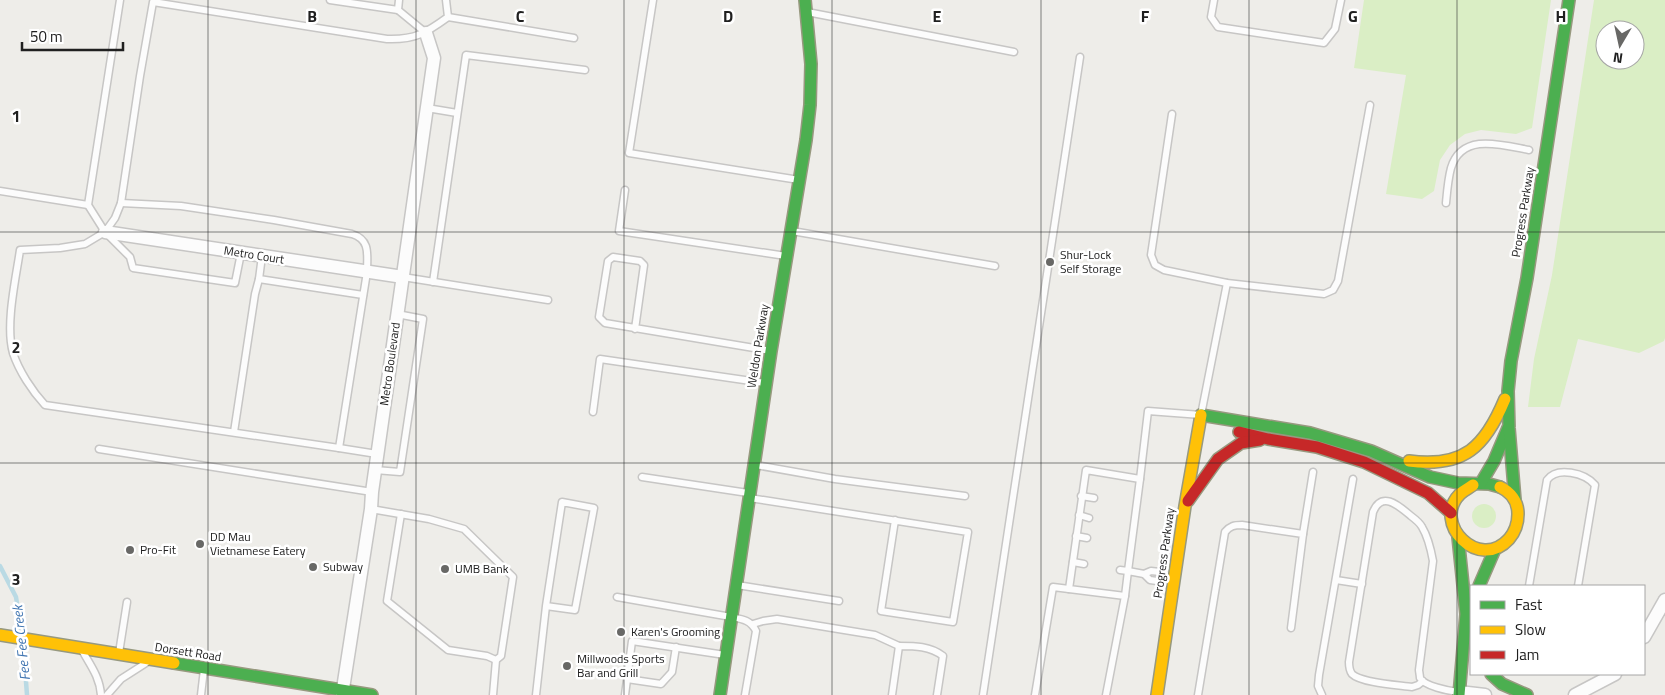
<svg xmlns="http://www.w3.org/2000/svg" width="1665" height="695" font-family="'Titillium Web',sans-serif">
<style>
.grass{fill:#daeec5;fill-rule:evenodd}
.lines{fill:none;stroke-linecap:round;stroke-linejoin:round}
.stream{stroke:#badae4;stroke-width:4.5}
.lane-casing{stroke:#c7c6c5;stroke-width:9}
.street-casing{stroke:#c7c6c5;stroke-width:15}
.fast-casing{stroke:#97997f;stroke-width:14}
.slow-casing{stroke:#97997f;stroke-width:14}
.jam-casing{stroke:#97997f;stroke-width:14}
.lane{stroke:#fcfcfc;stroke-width:6}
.street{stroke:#fcfcfc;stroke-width:12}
.fast{stroke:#4caf50;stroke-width:11}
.slow{stroke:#ffc107;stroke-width:11}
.jam{stroke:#c62828;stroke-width:11}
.grid{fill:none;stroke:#202020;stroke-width:1;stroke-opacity:0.55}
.poi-dot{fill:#686866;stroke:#fff;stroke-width:2}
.labels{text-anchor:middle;stroke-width:5;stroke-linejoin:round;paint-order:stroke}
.street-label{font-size:12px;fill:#202020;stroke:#fff}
.poi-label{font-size:12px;fill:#202020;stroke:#fff;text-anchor:start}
.water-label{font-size:14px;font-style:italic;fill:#4075b1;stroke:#fff}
.grid-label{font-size:16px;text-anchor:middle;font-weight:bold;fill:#202020;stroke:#fff;stroke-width:5;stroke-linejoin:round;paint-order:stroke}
</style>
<rect width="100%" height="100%" fill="#eeede9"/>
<g class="grass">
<polygon points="1364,0 1551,0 1532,128 1516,134 1481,130 1465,134 1450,145 1440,160 1434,191 1422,199 1386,194 1406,75 1354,68"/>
<path d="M1594,0H1665V338L1664,341L1639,353L1578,339L1560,407H1528L1534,359L1552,275ZM1605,30H1635V60H1605Z"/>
<circle cx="1484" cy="516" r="12"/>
</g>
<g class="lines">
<g class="stream">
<polyline points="0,566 16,597 22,635"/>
<polyline points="23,642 27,695"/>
</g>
<g class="lane-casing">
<g id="lane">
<path d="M120,0L88,205L105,232L115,218L121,203L140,76L153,2L387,39C415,40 426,33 448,17L446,0"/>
<polyline points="330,0 398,10"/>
<polyline points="399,0 398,10 426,33"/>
<polyline points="653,0 629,153 799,180"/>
<polyline points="1214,0 1211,17 1218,27 1324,43 1335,29 1341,0"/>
<polyline points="807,12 1014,52"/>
<polyline points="448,17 574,38"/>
<polyline points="427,108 457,113"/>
<polyline points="1172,114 1151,255 1155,265 1164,270 1227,283 1324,294 1333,290 1338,281 1370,105"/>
<polyline points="625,190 619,231 786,256"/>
<polyline points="0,191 88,205"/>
<path d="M121,203L181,206L274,220L352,234C371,240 367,255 367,272L339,448L377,454"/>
<path d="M1446,203C1447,192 1448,179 1451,168C1462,132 1502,145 1529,150"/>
<polyline points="792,231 995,266"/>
<path d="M241,253L235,283L133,268L130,257L105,232L85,244L60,248L20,250C16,278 5,325 13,353C19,371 32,391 45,405L339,448"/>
<polyline points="262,256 259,279 363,295"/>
<polyline points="403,277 548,300"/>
<polyline points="433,282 466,55 585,70"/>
<polyline points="635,329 644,265 640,261 613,257 608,261 599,317 605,323 760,349 770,351"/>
<polyline points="593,412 600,359 765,383"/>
<polyline points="234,432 255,294 259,279"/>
<polyline points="99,449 372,492"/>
<polyline points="756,465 835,479 965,496"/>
<polyline points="375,470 400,472 423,319 397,314"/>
<polyline points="642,477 748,493"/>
<polyline points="1081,496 1094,498"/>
<polyline points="750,498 968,532 953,622 881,611 895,520"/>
<polyline points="371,509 429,519 464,529 513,577 501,656 496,660 493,695"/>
<polyline points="401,514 387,601 448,650 487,656 496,660"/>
<polyline points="1079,515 1089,518"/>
<polyline points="1303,534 1313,472"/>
<polyline points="1076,536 1087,538"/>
<polyline points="1073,562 1084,564"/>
<polyline points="1120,570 1128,571 1140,479"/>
<polyline points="1144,574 1151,571 1160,572 1164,579"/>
<polyline points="1336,580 1362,584"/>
<polyline points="737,585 839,601"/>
<path d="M1529,586L1547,480C1557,466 1585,473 1595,485L1578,586"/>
<polyline points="1125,596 1128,571 1144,574 1150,580 1157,581 1164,579 1172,580"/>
<path d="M617,597L731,617C742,619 751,620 756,631L745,695"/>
<polyline points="753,624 763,621 777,619 875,635 899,646"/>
<path d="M83,652C91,666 100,678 101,695"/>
<polyline points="119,653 127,602"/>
<polyline points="627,679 661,684 672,672 676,647"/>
<path d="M1423,681L1418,685L1412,687C1398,685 1361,683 1352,674C1349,670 1349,666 1349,662L1373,512C1382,490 1399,506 1411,516C1415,519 1420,523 1422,527C1428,537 1431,550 1433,561L1419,670C1419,671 1420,676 1420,678C1424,686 1449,691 1458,692"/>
<polyline points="107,695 121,679 146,663"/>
<polyline points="201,695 204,669"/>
<polyline points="536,695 546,606 562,502 594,508 575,610 546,606"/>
<polyline points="625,695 632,641 725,655"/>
<path d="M892,695L899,646C915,646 930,646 943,656L937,695"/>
<polyline points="983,695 1080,57"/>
<polyline points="1035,695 1053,587 1069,589"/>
<polyline points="1106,695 1125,596 1069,589 1086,470 1140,479 1148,411 1201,415 1227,283"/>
<path d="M1198,695L1225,532C1230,526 1234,525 1242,525L1303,534L1291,628"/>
<polyline points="1322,695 1318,686 1319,675 1353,479"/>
</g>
</g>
<g class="street-casing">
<g id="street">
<polyline points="105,232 403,277"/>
<polyline points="1644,637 1665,600"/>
<polyline points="1459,692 1485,695"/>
<polyline points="342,695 371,509 372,492 434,58 426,33"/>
<polyline points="1575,695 1615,674"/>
</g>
</g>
<g class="fast-casing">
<g id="fast">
<polyline points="1201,415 1310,433 1371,451 1430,477 1458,483 1489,484 1500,487"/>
<polyline points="1481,483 1494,461 1508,428"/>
<polyline points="1515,500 1509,428 1508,391 1511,361 1527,278 1569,0"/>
<polyline points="1458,537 1466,614 1459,695"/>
<polyline points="1479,586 1495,549"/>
<polyline points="174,663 372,695"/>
<polyline points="1491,674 1502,684 1527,695"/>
<polyline points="720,695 771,351 806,140 810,105 811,64 805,0"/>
</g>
</g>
<g class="slow-casing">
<g id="slow">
<path d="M1409,461C1464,468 1485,447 1505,399"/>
<path d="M1473,485C1469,488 1464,490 1460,494C1431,523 1479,572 1509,539C1515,532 1518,523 1518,514C1518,502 1511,492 1500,487"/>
<polyline points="0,635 174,663"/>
<polyline points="1157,695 1185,506 1201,415"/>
</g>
</g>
<g class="jam-casing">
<g id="jam">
<polyline points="1239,432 1268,439 1317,447 1364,462 1428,493 1451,513"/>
<polyline points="1188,501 1218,459 1241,443 1260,440"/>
</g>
</g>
<use href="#lane" class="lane"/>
<use href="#street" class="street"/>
<use href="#fast" class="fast"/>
<use href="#slow" class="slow"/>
<use href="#jam" class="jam"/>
</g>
<path class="grid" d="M208,0V695M416,0V695M624,0V695M832,0V695M1041,0V695M1249,0V695M1457,0V695M0,232H1665M0,463H1665"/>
<g class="poi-dot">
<circle cx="1050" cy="262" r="5"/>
<circle cx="200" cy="544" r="5"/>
<circle cx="130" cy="550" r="5"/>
<circle cx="313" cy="567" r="5"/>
<circle cx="445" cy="569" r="5"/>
<circle cx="621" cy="632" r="5"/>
<circle cx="567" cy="666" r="5"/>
</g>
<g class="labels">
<g class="street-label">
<text transform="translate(1523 212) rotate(-81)" y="4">Progress Parkway</text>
<text transform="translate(254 255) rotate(9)" y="4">Metro Court</text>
<text transform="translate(758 346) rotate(-81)" y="4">Weldon Parkway</text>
<text transform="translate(390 364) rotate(-82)" y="4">Metro Boulevard</text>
<text transform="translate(1164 553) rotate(-82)" y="4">Progress Parkway</text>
<text transform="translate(188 652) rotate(9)" y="4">Dorsett Road</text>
</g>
<g class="poi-label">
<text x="1060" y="259">Shur-Lock<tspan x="1060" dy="14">Self Storage</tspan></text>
<text x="210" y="541">DD Mau<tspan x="210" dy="14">Vietnamese Eatery</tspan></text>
<text x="140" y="554">Pro-Fit</text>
<text x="323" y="571">Subway</text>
<text x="455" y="573">UMB Bank</text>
<text x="631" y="636">Karen's Grooming</text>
<text x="577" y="663">Millwoods Sports<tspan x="577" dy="14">Bar and Grill</tspan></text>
</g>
<g class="water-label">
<text transform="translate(21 643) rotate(-96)" y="5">Fee Fee Creek</text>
</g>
</g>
<g class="grid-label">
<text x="312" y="22">B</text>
<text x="520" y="22">C</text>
<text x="728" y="22">D</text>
<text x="937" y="22">E</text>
<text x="1145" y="22">F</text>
<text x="1353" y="22">G</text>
<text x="1561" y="22">H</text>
<text x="16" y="122">1</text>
<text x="16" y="353">2</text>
<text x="16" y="585">3</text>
</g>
<rect x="1470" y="585" width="175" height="90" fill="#ffffff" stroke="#a6a6a6"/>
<rect x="1480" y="601" width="25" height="8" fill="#4caf50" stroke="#a6a6a6"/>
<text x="1515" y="610" font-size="15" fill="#202020">Fast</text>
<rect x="1480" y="626" width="25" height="8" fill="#ffc107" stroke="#a6a6a6"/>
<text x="1515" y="635" font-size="15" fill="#202020">Slow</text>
<rect x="1480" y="651" width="25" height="8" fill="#c62828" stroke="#a6a6a6"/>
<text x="1515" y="660" font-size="15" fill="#202020">Jam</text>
<g transform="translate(1620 45) rotate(189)"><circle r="24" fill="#ffffff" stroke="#a6a6a6"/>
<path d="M0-4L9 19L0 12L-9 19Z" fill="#686866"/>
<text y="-8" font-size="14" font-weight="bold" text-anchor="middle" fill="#202020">N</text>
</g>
<path d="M22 42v8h101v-8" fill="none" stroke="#202020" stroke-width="2.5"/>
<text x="30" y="42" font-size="15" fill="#202020" stroke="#ffffff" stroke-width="4" paint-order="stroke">50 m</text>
</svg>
